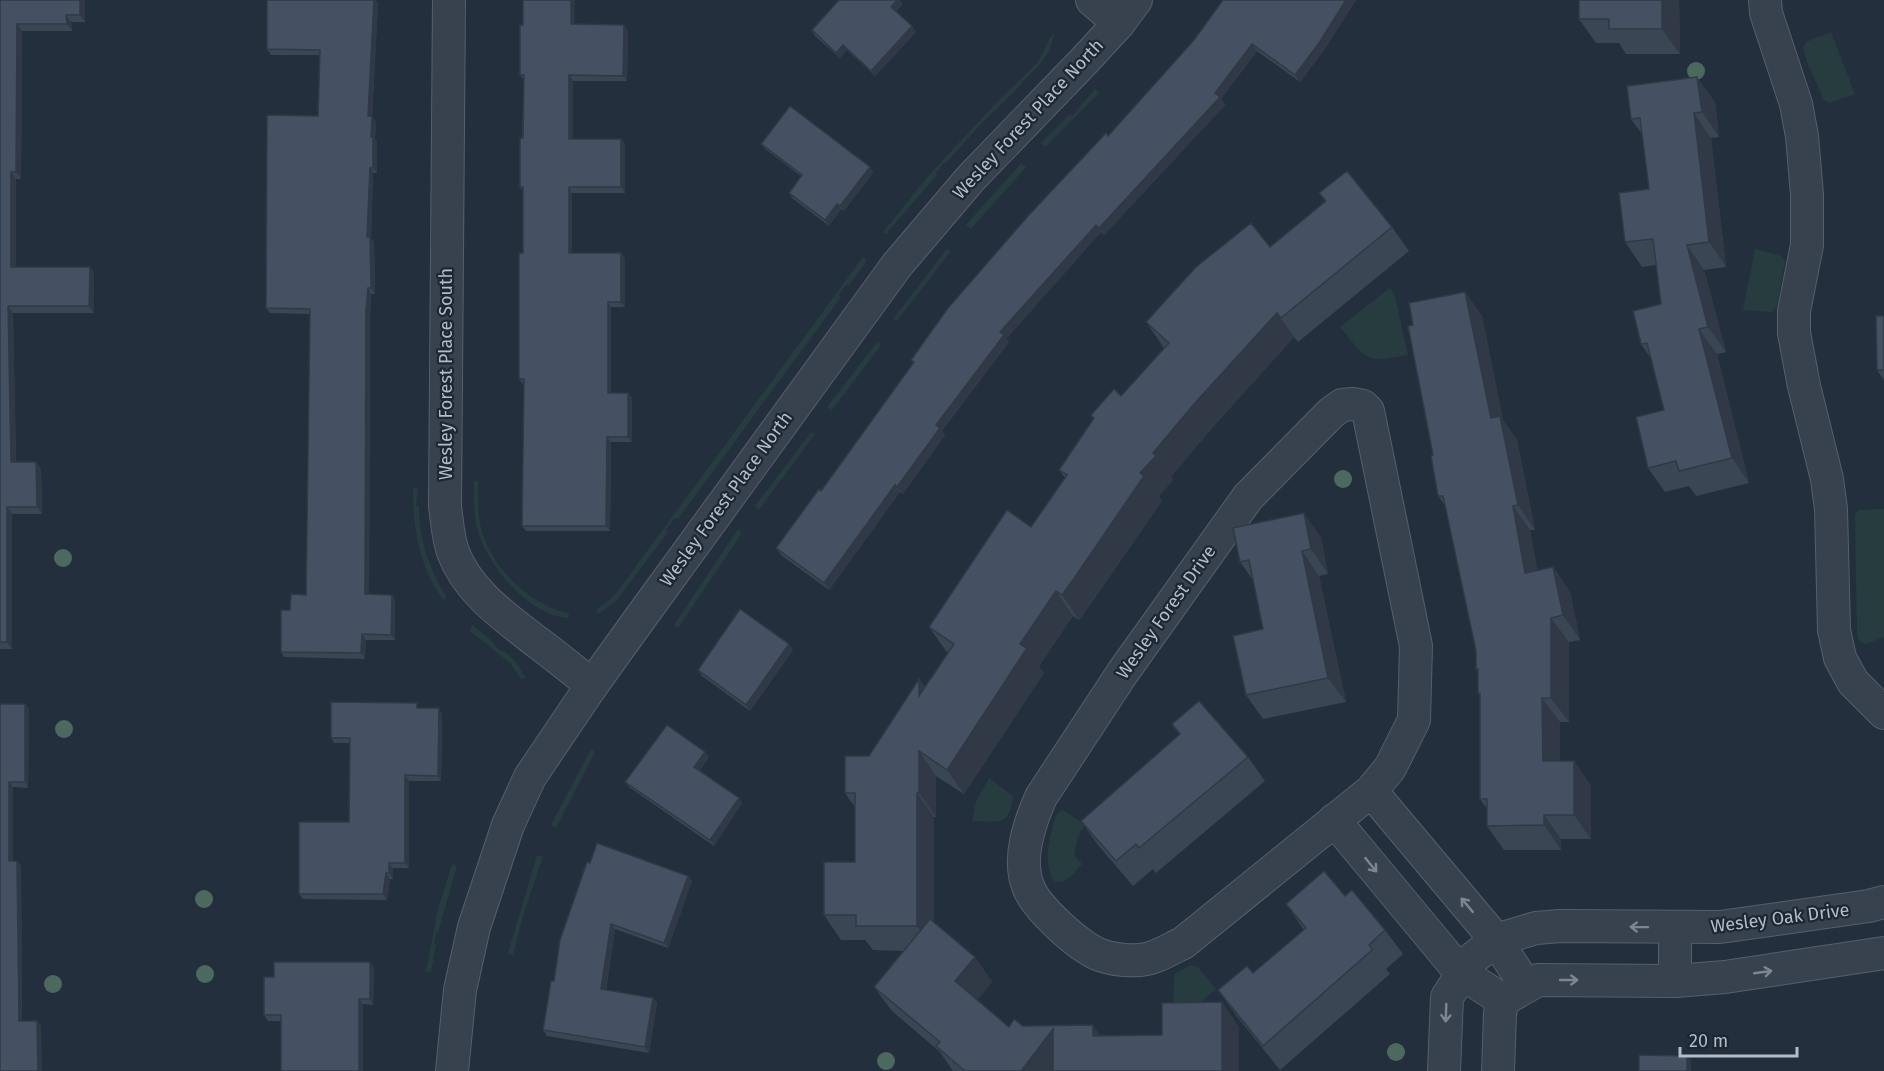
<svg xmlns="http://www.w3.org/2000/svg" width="1884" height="1071" font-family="'Fira Sans',sans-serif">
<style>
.green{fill:#263c3f}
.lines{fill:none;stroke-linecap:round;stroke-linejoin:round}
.street-casing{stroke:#565f6c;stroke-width:34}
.street{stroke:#38414e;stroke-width:32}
.tree{fill:#4b6a5d}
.wall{fill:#3b4654}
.shaded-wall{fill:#303945}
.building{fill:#455162;stroke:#303945;stroke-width:1.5}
.oneway{stroke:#7c8592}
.labels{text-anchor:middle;stroke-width:4.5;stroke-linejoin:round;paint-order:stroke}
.street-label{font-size:18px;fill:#b4bcc9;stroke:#1d2633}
</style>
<rect width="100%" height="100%" fill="#242f3e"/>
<g class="green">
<polygon points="1831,32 1855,94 1829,103 1824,100 1807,62 1803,47 1806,42"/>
<path d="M1054,34C1049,59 1038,67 1021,83V85L981,124L946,163H944L936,173L937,175L886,234L883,232L929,175L997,102L1038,62L1050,38Z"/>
<polygon points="1095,89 1099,93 1045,147 1041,143 1070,114 1072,116"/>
<polygon points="1021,163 1026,167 971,229 966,225"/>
<polygon points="947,249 951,251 897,321 893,319"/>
<polygon points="1755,249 1781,256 1785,261 1777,305 1772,312 1743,310"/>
<polygon points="863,257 867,261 849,285 847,284 839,294 841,297 678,519 675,518 666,530 668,532 617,600 598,614 596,610 614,596"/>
<path d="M1390,288L1395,297L1408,355C1365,363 1368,361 1340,327Z"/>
<polygon points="877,342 881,345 832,410 827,407"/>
<polygon points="811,432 815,434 759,510 755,506"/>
<path d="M474,481H478C479,496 477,513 481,528C491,567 529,605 569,613L568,618C528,615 485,564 477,527C473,512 474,496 474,481Z"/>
<path d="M413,488H418L416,506H419C419,541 430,569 447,598L443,600C419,565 413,530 413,488Z"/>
<polygon points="1884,509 1884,637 1866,644 1859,641 1857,637 1855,514 1859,510"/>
<polygon points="738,529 742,533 678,628 674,625"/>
<polygon points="473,625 495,644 494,646 503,652 504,651 515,661 526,678 521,679 510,663 469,630"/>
<polygon points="591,749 595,752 556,828 551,825"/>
<path d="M989,778L1013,796C1009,828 998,821 972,821L976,802Z"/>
<path d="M1063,810L1085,825L1078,836L1074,855L1082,864C1074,872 1066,886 1054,881C1042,860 1050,839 1055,817L1058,813Z"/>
<polygon points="537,855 543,857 523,916 513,955 508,953"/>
<polygon points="452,864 457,866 438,932 436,932 434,944 436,944 431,972 426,972 437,913"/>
<polygon points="1191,965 1198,967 1216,989 1192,1009 1173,1011 1174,974"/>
</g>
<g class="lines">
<g class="street-casing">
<g id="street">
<path d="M449,0L445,506C447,521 448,538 453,552C468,592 505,617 537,642C556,656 574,671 592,685"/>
<polyline points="1092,0 1119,23"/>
<polyline points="1765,0 1766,13 1796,104 1802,136 1807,195 1807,245 1794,311 1794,333 1804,386 1827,479 1831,509 1834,630 1840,658 1853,682 1884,713"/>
<path d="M1353,404L1363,406L1368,411L1416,646L1414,720L1390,768L1371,791L1183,943C1170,949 1155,959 1140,960C1127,961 1112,959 1100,955C1078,946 1035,907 1028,886C1017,858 1030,822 1041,797L1123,672L1248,497L1331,413L1342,405Z"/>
<polyline points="1371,791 1496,940 1526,986"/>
<polyline points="1334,820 1461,973 1503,1000"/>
<polyline points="1675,928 1675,981"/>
<polyline points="452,1071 460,990 474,927 508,825 530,777 590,688 641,617 897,265 971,178 1085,60 1119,23 1136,0"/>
<polyline points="1444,1071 1447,997 1472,959 1496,940 1536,928 1560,926 1720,927 1869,906 1884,902"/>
<polyline points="1498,1071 1500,1013 1503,1000 1538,980 1675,981 1725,977 1884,953"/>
</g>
</g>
<use href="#street" class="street"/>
</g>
<g class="tree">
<circle cx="1696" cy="71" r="9"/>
<circle cx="1343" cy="479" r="9"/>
<circle cx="63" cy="558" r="9"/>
<circle cx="64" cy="729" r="9"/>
<circle cx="204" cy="899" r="9"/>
<circle cx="205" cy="974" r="9"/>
<circle cx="53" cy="984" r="9"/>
<circle cx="1396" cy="1052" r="9"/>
<circle cx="886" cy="1061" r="9"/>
</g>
<g class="wall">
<polygon points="0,0 85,0 85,22 71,22 72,31 22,31 21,179 16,179 16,267 90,267 94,274 94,313 13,313 16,462 36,462 41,469 42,514 12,514 12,649 0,649"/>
<polygon points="267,0 375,0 378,3 372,117 376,122 375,139 377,142 377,173 373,173 371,239 374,242 375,294 371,294 370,315 369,594 392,595 395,600 395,640 366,640 365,659 284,657 281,652 290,610 306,595 310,314 270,313 266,308 318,116 320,55 271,55 267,49"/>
<polygon points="1223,0 1356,0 1324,50 1300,82 1257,51 1221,99 1225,105 1104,235 1101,232 1006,339 1009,342 942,431 945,435 903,494 900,492 829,590 781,555 776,548 821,491 914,363 911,360 1194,40"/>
<polygon points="1679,0 1680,54 1626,54 1619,43 1596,43 1579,19"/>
<polygon points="903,4 896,11 916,32 875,76 847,50 840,58 815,36 812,30"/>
<polygon points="575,24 628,31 627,81 573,81 573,139 621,139 625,144 625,193 572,193 572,253 625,258 625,307 611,307 611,393 628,393 632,398 632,442 611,442 610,531 526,531 522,526 524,384 523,384 519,379 523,253 523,191 520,187 524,80 520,75 523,25"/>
<polygon points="1715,102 1719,137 1711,138 1726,267 1704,270 1726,352 1717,354 1749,483 1696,496 1689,486 1665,492 1648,468 1664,410 1652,360 1641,344 1661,304 1656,265 1642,267 1625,242 1649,189 1642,134 1631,119"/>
<polygon points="761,144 870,167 873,173 844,211 841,209 829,226 792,198 789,193 801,176 765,149"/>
<polygon points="1319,193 1392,227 1409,251 1298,342 1294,337 1212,428 1171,477 1173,480 1159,496 1162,501 1092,602 1079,620 1073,616 1039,666 1044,673 964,794 936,776 936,817 934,817 934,923 975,957 992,982 977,1000 1009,1027 1023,1026 1100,1036 1162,1035 1239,1027 1239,1071 953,1071 940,1052 892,1011 874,987 904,951 873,950 865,940 841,940 824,915 855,862 855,807 845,793 869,756 919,679 925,687 948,653 946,651 929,627 1031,527 1065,478 1059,470 1093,419 1091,415 1121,396 1164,348 1146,322 1270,247 1325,201"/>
<polygon points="1465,292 1482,316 1503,420 1517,440 1535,530 1530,530 1537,571 1553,567 1570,592 1580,640 1569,642 1569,722 1560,722 1560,761 1574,761 1591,786 1591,839 1561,839 1561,850 1504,850 1487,826 1487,809 1480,799 1480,696 1478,693 1478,672 1476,669 1476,651 1445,506 1438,496 1433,455"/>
<polygon points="1884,316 1884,380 1877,370"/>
<polygon points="1321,537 1328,574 1319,576 1346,702 1263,719 1246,695 1263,629 1253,580 1240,562"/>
<polygon points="793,650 750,711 702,676 698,670"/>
<polygon points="0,704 25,704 29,709 28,788 13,787 13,861 21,866 22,1021 37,1021 41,1026 0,1071"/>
<polygon points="421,708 442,714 441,781 409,781 409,868 393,868 393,879 390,879 387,900 303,899 299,894 349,822 350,743 334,743 331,738"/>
<polygon points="1172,724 1248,757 1265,781 1156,873 1153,869 1133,886 1098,845 1081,821 1180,735"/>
<polygon points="705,752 709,757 700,770 739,798 742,803 714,846 629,787 625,782"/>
<polygon points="688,876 692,881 668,948 615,929 606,990 653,998 657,1003 649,1053 547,1036 543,1030 554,981 560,940"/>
<polygon points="1345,896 1385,930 1403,954 1386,969 1390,974 1280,1070 1235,1014 1218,990 1253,973 1304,930 1286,904"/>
<polygon points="374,968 373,1005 363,1004 363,1071 281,1021 268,1021 264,1015 274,977"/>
</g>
<g class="shaded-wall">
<polygon points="80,0 85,0 85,22 80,15"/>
<polygon points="374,0 375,0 378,3 372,117 376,122 375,139 377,142 377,173 373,168 368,116"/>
<polygon points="571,0 575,0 574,30 571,24"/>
<polygon points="897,0 900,0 903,4 895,12 891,7"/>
<polygon points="1346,0 1356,0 1324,50 1300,82 1295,75"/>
<polygon points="1662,0 1679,0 1680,54 1662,29"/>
<polygon points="66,15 71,22 72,31 67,24"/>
<polygon points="17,24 22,31 21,179 16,172"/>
<polygon points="624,25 628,31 627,81 623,76"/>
<polygon points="912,26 916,32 875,76 871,71"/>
<polygon points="1252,44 1257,51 1221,99 1225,105 1104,235 1099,228 1215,93"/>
<polygon points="843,45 847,50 840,58 836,53"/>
<polygon points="569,75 573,81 573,144 569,139"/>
<polygon points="1697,77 1715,102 1719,137 1702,112"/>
<polygon points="1694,113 1711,138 1726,267 1709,242"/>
<polygon points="621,139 625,144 625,193 621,187"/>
<polygon points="870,167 873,173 844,211 840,206"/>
<polygon points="370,168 373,173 371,239 374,242 375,294 371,288 367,237"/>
<polygon points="11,172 16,179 16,274 11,267"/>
<polygon points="569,187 572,193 572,258 569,253"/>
<polygon points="837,204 841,209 829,226 825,220"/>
<polygon points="1096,225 1101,232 1006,339 1009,342 942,431 945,435 903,494 897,487 936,425 1000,332"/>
<polygon points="1687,245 1704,270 1726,352 1708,327"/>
<polygon points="621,253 625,258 625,307 621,302"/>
<polygon points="90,267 94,274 94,313 89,306"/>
<polygon points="368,288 371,294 370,315 369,600 365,594 366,310"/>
<polygon points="1465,292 1482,316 1503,420 1517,440 1535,530 1518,505 1491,418"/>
<polygon points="608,302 611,307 611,398 608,393"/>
<polygon points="8,306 13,313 16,469 11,462"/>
<polygon points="1277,313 1294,337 1212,428 1171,477 1173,480 1159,496 1162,501 1079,620 1062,595 1153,453 1194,404"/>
<polygon points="1699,329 1717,354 1749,483 1732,458"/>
<polygon points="628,393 632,398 632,442 628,437"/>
<polygon points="607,437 611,442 610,531 606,526"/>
<polygon points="36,462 41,469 42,514 37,507"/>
<polygon points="895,485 900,492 829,590 824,583"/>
<polygon points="1513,506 1530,530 1543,598 1525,573"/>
<polygon points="7,507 12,514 12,649 7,642"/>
<polygon points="1304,513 1321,537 1328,574 1311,549"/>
<polygon points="1302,551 1319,576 1346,702 1328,678"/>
<polygon points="1553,567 1570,592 1580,640 1563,615"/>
<polygon points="1056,591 1073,616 1039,666 1044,673 964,794 947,770 1020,644"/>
<polygon points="392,595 395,600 395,640 391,635"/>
<polygon points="1551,618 1569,642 1569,722 1551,698"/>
<polygon points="362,634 366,640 365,659 361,653"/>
<polygon points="789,644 793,650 750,711 746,705"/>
<polygon points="919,679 936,703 919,696"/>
<polygon points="1542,698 1560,722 1560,786 1543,761"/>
<polygon points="25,704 29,709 28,788 25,782"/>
<polygon points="439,708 442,714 441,781 438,776"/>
<polygon points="919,751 936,776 936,817 919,793"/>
<polygon points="705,752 709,757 698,772 694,767"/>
<polygon points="1574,761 1591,786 1591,839 1574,815"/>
<polygon points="405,775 409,781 409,868 405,863"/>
<polygon points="9,782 13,787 13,866 9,861"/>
<polygon points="917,793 934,817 934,951 917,926"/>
<polygon points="739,798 742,803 714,846 710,840"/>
<polygon points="1544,815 1561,839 1561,850 1544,825"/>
<polygon points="17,861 21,866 22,1027 19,1021"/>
<polygon points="389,863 393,868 393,879 389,873"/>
<polygon points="386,873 390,879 387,900 383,894"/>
<polygon points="688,876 692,881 668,948 664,943"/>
<polygon points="611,924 615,929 605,994 601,989"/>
<polygon points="975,957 992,982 972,1006 955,981"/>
<polygon points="370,962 374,968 373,1005 370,999"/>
<polygon points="653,998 657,1003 649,1053 645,1047"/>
<polygon points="359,999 363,1004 363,1071 359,1071"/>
<polygon points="1222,1002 1239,1027 1239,1071 1222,1071"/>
<polygon points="37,1021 41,1026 42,1071 38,1071"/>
<polygon points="1093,1025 1110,1049 1093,1036"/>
<polygon points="1053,1029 1057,1071 1021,1071"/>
<polygon points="1687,1056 1691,1061 1691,1071 1687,1071"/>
</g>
<g class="building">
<polygon points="0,0 80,0 80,15 66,15 67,24 17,24 16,172 11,172 11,267 90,267 89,306 8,306 11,462 36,462 37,507 7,507 7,642 0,642"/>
<polygon points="267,0 374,0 368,116 372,116 371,137 373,137 373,168 370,168 367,237 370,237 371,288 368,288 366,310 365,594 392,595 391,635 362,634 361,653 281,652 281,610 290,610 291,594 306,595 310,309 266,308 267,115 318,116 320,50 267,49"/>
<polygon points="523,0 571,0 571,24 624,25 623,76 569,75 569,139 621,139 621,187 569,187 569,253 621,253 621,302 608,302 608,393 628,393 628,437 607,437 606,526 522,526 524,379 519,379 519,253 523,253 523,187 520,187 520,138 523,138 524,75 520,75 520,25 523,25"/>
<polygon points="839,0 897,0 891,7 912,26 871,71 843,45 836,53 812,30"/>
<polygon points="1223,0 1346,0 1319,43 1295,75 1252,44 1215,93 1220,97 1099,228 1096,225 1000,332 1004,335 936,425 940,428 897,487 895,485 824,583 776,548 819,489 821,491 914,362 911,360 948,308 1028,216 1106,133 1108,136 1194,40"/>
<polygon points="1579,0 1662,0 1662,29 1609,29 1609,19 1579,19"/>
<polygon points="1697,77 1702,112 1694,113 1709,242 1687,245 1708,327 1699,329 1732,458 1679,471 1676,461 1648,468 1636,417 1664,410 1647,343 1641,344 1633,311 1661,304 1653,239 1625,242 1619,193 1649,189 1640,118 1631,119 1627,86"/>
<polygon points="790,106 870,167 840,206 837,204 825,220 789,193 802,175 761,144"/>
<polygon points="1347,171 1392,227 1281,318 1277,313 1194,404 1153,453 1156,456 1140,473 1144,476 1075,577 1062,595 1056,591 1020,644 1027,648 947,770 919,751 919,793 917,793 917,926 856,926 856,915 824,915 824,862 855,862 855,793 845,793 845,756 869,756 919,679 919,696 954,644 929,627 1007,510 1031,527 1067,475 1059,470 1094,418 1091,415 1114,389 1121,396 1169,343 1146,322 1196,267 1251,223 1270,247 1326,201 1319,193"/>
<polygon points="1465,292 1491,418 1500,416 1518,505 1513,506 1525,573 1553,567 1563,615 1551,618 1551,698 1542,698 1543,761 1574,761 1574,815 1544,815 1544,825 1487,826 1487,799 1480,799 1480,693 1478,693 1478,669 1476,669 1476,651 1443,496 1438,496 1431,456 1433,455 1429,434 1408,326 1413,325 1409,303"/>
<polygon points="1876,316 1884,316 1884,370 1877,370"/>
<polygon points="1304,513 1311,549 1302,551 1328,678 1246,695 1233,636 1263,629 1249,560 1240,562 1233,528"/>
<polygon points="740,609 789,644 746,705 698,670"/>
<polygon points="1199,701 1248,757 1139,848 1136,844 1116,861 1081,821 1180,734 1172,724"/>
<polygon points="331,702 417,703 417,708 439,708 438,776 405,775 405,863 389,863 389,873 386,873 383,894 299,894 299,822 349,822 350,738 331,738"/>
<polygon points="0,704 25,704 25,782 9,782 9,861 17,861 19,1021 37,1021 38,1071 0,1071"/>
<polygon points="667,725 705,752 694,767 739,798 710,840 625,782"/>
<polygon points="597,843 688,876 664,943 611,924 601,989 653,998 645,1047 543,1030 551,981 554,981 560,940 587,862 590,863"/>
<polygon points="1324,871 1345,896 1352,890 1385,930 1369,945 1372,950 1263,1046 1218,990 1247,966 1253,973 1306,928 1286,904"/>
<polygon points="930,919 975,957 955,981 1009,1027 1014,1019 1023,1026 1093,1025 1093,1036 1162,1035 1162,1003 1222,1002 1222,1071 1053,1071 1053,1029 1021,1071 965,1071 936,1046 940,1042 874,987"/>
<polygon points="274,962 370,962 370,999 359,999 359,1071 281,1071 281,1015 264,1015 264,977 274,977"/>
<polygon points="1639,1055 1687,1056 1687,1071 1639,1071"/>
</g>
<defs><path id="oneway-shaft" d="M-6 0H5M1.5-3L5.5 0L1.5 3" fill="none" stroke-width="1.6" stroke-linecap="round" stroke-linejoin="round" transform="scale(1.5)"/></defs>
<g class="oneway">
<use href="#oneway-shaft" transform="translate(1371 865) rotate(51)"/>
<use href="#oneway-shaft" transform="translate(1467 905) rotate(-130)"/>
<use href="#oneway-shaft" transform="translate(1639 927) rotate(-179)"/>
<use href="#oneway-shaft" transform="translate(1763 972) rotate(-8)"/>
<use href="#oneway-shaft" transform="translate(1569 980)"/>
<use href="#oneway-shaft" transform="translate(1446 1013) rotate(92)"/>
</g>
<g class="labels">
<g class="street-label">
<text transform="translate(1028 119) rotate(-47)" y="6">Wesley Forest Place North</text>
<text transform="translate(446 374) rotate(-90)" y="6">Wesley Forest Place South</text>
<text transform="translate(726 499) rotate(-54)" y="6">Wesley Forest Place North</text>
<text transform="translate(1166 612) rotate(-55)" y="6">Wesley Forest Drive</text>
<text transform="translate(1780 918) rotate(-7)" y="6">Wesley Oak Drive</text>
</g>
</g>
<path d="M1680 1047v9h117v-9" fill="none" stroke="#b4bcc9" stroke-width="3"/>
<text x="1689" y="1047" font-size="18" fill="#b4bcc9" stroke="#1d2633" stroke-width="4.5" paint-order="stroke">20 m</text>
</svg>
